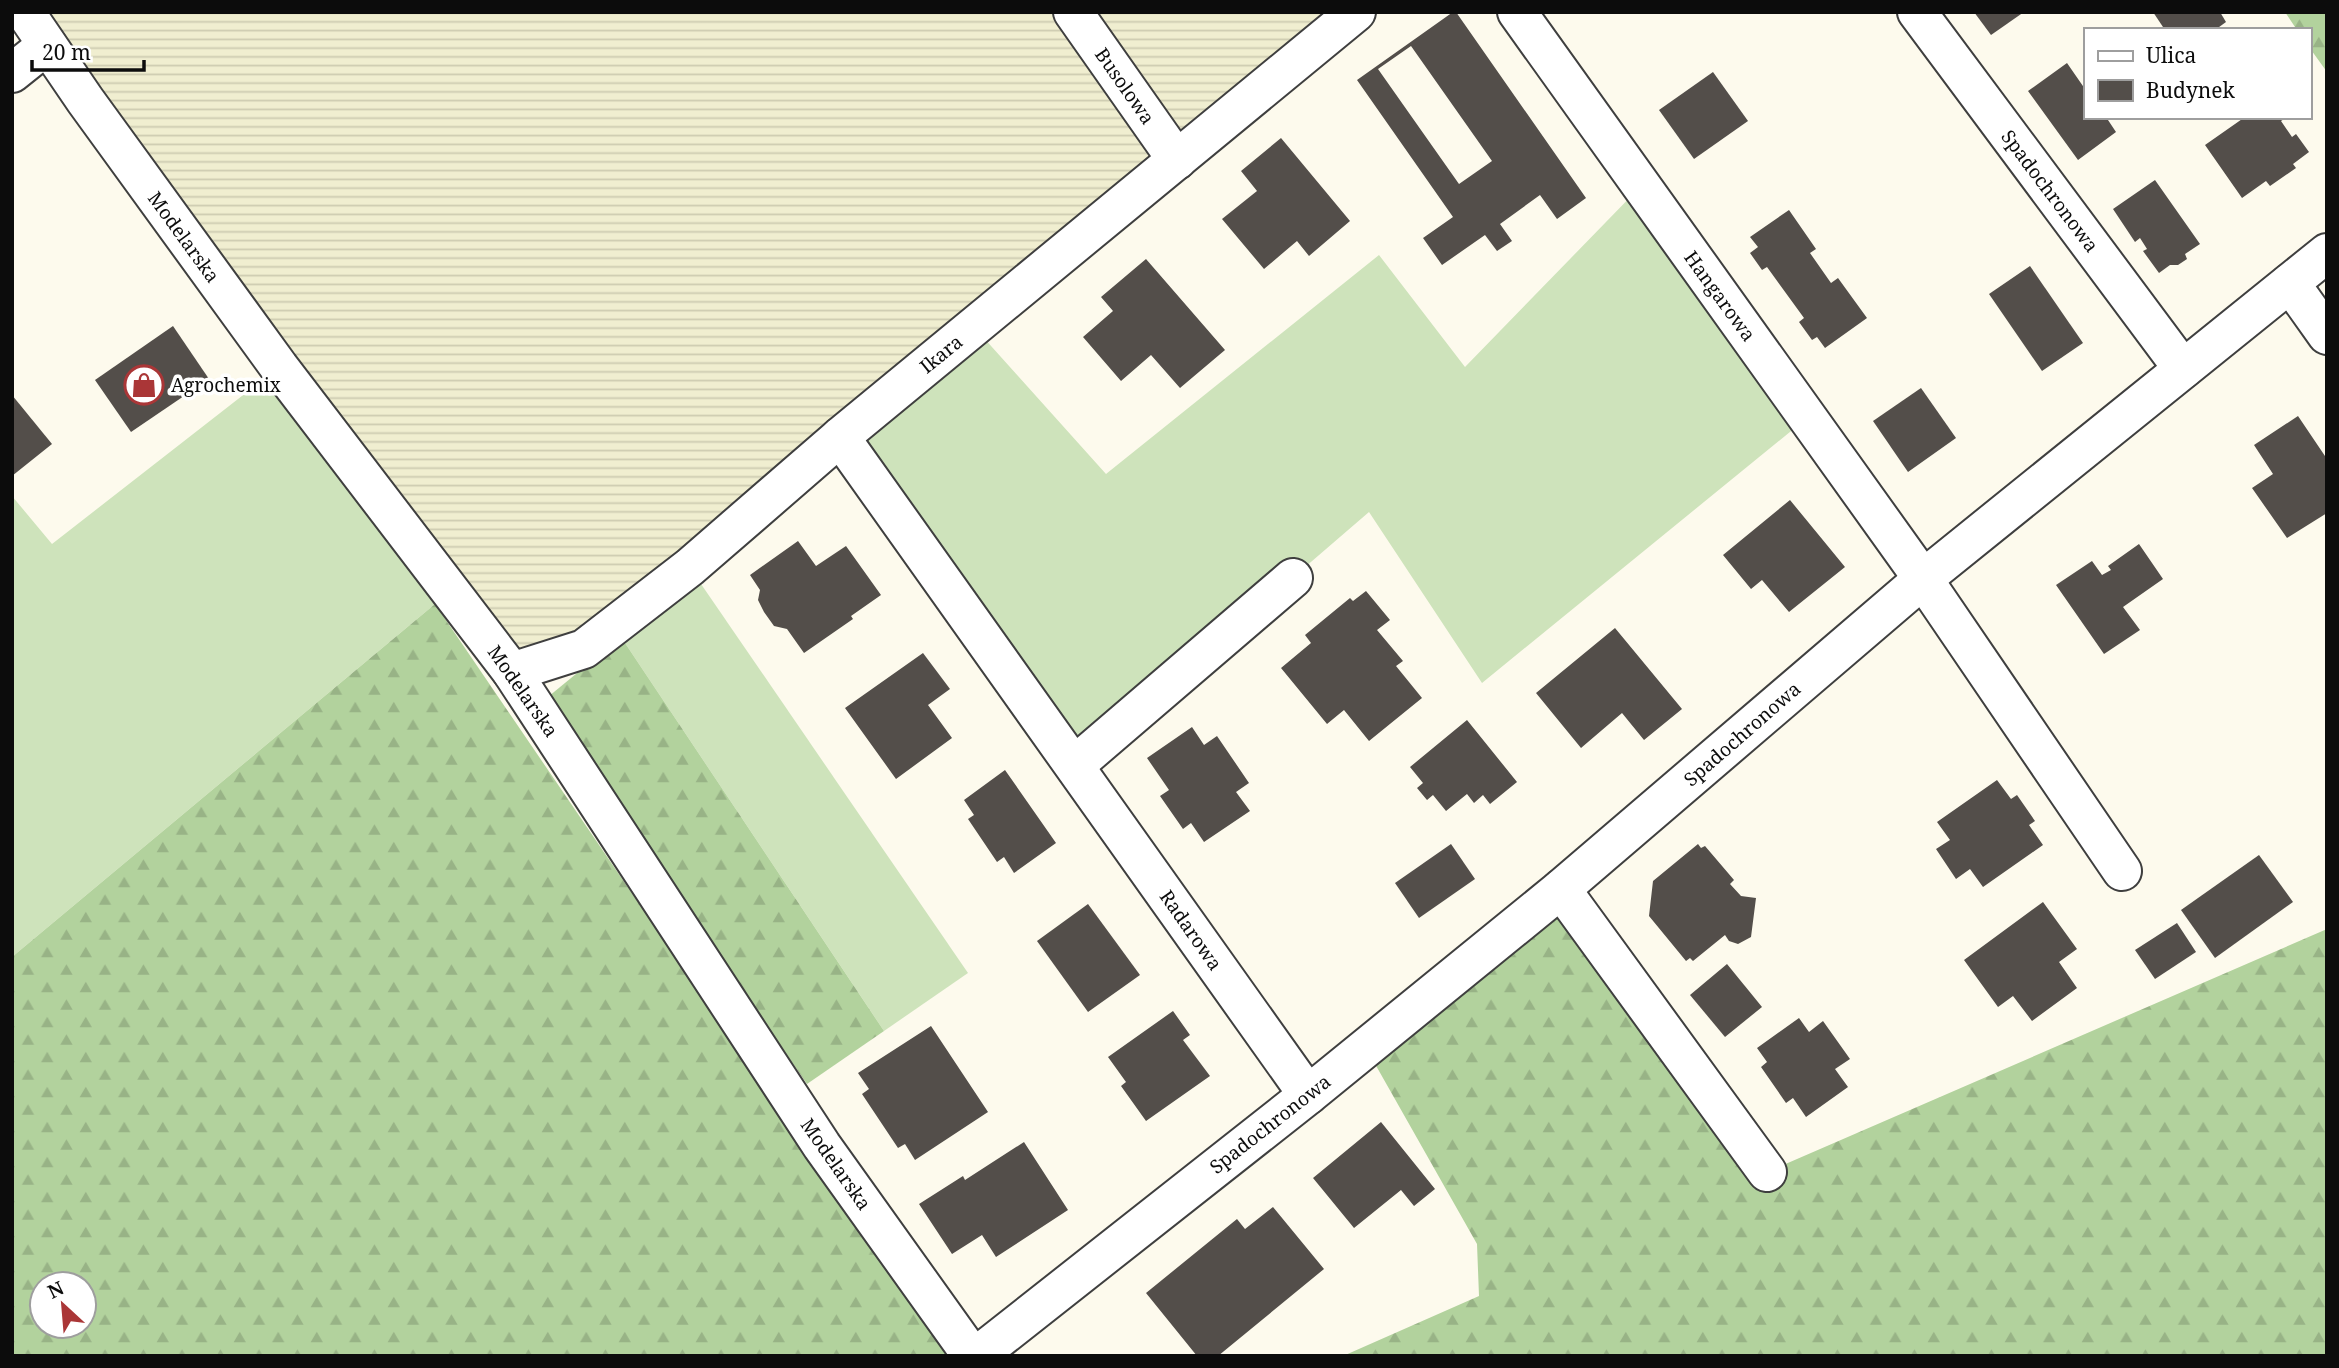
<svg xmlns="http://www.w3.org/2000/svg" width="2339" height="1368" font-family="'Noto Serif',serif">
<style>
.farmland{fill:url(#farmland-rules)}
.grass{fill:#cee3bb}
.forest{fill:url(#forest-firs);fill-rule:evenodd}
.building{fill:#534e4a;fill-rule:evenodd}
.lines{fill:none;stroke-linecap:round;stroke-linejoin:round}
.minor-casing{stroke:#3f3f3f;stroke-width:42}
.minor{stroke:#fff;stroke-width:38}
.labels{text-anchor:middle;stroke-width:7;stroke-linejoin:round;paint-order:stroke}
.street-label{font-size:19px;fill:#0c0c0c;stroke:#fff}
.poi-label{font-size:19px;fill:#0c0c0c;stroke:#fff;text-anchor:start}
</style>
<defs>
<pattern id="farmland-rules" width="6" height="5" patternUnits="userSpaceOnUse" patternTransform="scale(1.75)"><rect width="6" height="5" fill="#f0eed0"/><path d="M0 2.5h6" fill="none" stroke="#cdcbb1"/></pattern>
<pattern id="forest-firs" width="22" height="20" patternUnits="userSpaceOnUse" patternTransform="scale(1.75)"><rect width="22" height="20" fill="#b2d29d"/><path d="M5 1l3.5 6h-7zM16 11l3.5 6h-7z" fill="#98b386"/></pattern>
</defs>
<rect width="100%" height="100%" fill="#fdfaed"/>
<polygon class="farmland" points="25,12 1324,12 584,649 512,672"/>
<g class="grass">
<polygon points="1641,186 1807,418 1482,683 1369,512 1075,765 840,437 974,327 1106,474 1379,255 1465,367"/>
<polygon points="279,367 435,604 12,957 12,496 52,544"/>
<polygon points="701,584 968,973 884,1031 621,637 686,585"/>
</g>
<g class="forest">
<polygon points="2285,12 2327,12 2327,72 2309,47 2309,30 2297,30"/>
<path d="M435,604L947,1356H12V957ZM42,1284H84V1326H42Z"/>
<polygon points="621,637 884,1031 807,1084 543,701"/>
<polygon points="1561,889 1767,1172 2327,929 2327,1356 1343,1356 1479,1296 1477,1244 1366,1048"/>
</g>
<g class="building">
<path d="M1453,12H1456L1586,198L1557,219L1540,195L1500,224L1512,241L1497,251L1485,235L1442,265L1423,238L1453,217L1357,80ZM1411,46L1492,161L1459,184L1378,69Z"/>
<polygon points="1974,12 2024,12 1991,35"/>
<polygon points="2153,12 2220,12 2226,22 2215,30 2165,30"/>
<polygon points="2067,63 2085,89 2085,117 2106,117 2116,132 2078,160 2028,91"/>
<polygon points="1713,72 1748,121 1694,159 1659,110"/>
<polygon points="2245,117 2287,117 2281,121 2292,137 2296,134 2309,152 2293,164 2296,168 2270,186 2266,181 2242,198 2205,145"/>
<polygon points="1281,138 1350,221 1309,256 1297,241 1264,269 1222,219 1257,191 1241,171"/>
<polygon points="2155,180 2200,244 2185,254 2187,259 2178,265 2170,265 2159,273 2143,251 2147,249 2140,238 2135,242 2113,209"/>
<polygon points="1789,210 1816,249 1810,253 1831,283 1838,278 1867,318 1825,348 1817,337 1812,340 1799,322 1804,318 1767,267 1762,270 1750,253 1758,247 1750,237"/>
<polygon points="1146,259 1225,350 1180,388 1151,355 1121,381 1083,337 1113,311 1101,297"/>
<polygon points="2030,266 2083,343 2042,371 1989,294"/>
<polygon points="173,326 209,379 131,432 95,380"/>
<polygon points="1921,388 1956,438 1908,472 1873,421"/>
<polygon points="12,395 52,444 12,476"/>
<polygon points="2298,416 2327,459 2325,466 2327,469 2327,513 2287,538 2252,488 2273,474 2254,445"/>
<polygon points="1790,500 1845,567 1789,612 1762,580 1751,589 1723,555"/>
<polygon points="798,541 816,566 846,546 881,595 851,616 853,619 804,653 787,629 774,626 764,612 758,600 760,590 750,575"/>
<polygon points="2139,544 2163,579 2123,607 2140,630 2104,654 2056,585 2092,561 2102,575 2111,570 2108,566"/>
<polygon points="1366,591 1390,620 1377,630 1403,661 1396,666 1422,698 1369,741 1344,710 1327,724 1281,668 1311,643 1305,635 1350,598 1353,601"/>
<polygon points="1615,628 1682,709 1644,740 1622,713 1581,748 1536,693"/>
<polygon points="923,653 950,689 928,705 952,738 896,779 845,708"/>
<polygon points="1467,720 1517,782 1490,804 1483,795 1474,803 1467,794 1446,811 1433,795 1427,800 1417,788 1423,783 1410,767"/>
<polygon points="1192,727 1204,745 1217,736 1249,783 1236,792 1250,811 1204,842 1191,823 1183,829 1160,796 1169,790 1147,758"/>
<polygon points="1005,770 1056,843 1014,873 1004,857 997,862 968,819 974,815 964,800"/>
<polygon points="1997,780 2011,799 2017,795 2035,821 2029,825 2043,845 1983,887 1970,869 1956,879 1936,849 1950,840 1937,822"/>
<polygon points="1451,844 1475,879 1419,918 1395,883"/>
<polygon points="1698,844 1701,848 1705,846 1734,880 1730,884 1741,896 1756,898 1751,937 1738,944 1729,941 1725,935 1693,961 1690,958 1686,961 1649,916 1653,881"/>
<polygon points="2259,855 2293,902 2215,958 2181,910"/>
<polygon points="2043,902 2077,949 2059,962 2077,988 2032,1021 2013,996 1998,1007 1964,960"/>
<polygon points="1088,904 1140,975 1088,1012 1037,941"/>
<polygon points="2177,923 2196,952 2155,979 2135,950"/>
<polygon points="1727,964 1762,1007 1725,1037 1690,995"/>
<polygon points="1173,1011 1190,1035 1183,1040 1210,1076 1146,1121 1121,1086 1126,1082 1108,1057"/>
<polygon points="1799,1018 1809,1032 1823,1021 1850,1059 1835,1069 1848,1087 1806,1117 1793,1098 1786,1103 1761,1067 1767,1062 1757,1048"/>
<polygon points="931,1026 988,1112 915,1160 905,1144 898,1148 862,1094 869,1089 858,1073"/>
<polygon points="1381,1122 1435,1189 1414,1206 1401,1190 1354,1228 1313,1178"/>
<polygon points="1024,1142 1068,1210 996,1257 982,1235 952,1254 919,1204 963,1176 965,1180"/>
<polygon points="1273,1207 1324,1269 1218,1356 1197,1356 1146,1293 1237,1219 1245,1229"/>
</g>
<g class="lines">
<g class="minor-casing">
<g id="minor">
<polyline points="25,12 85,100 279,367 512,672 822,1146 972,1356"/>
<polyline points="1073,12 1177,160"/>
<polyline points="1517,12 1923,579 2122,871"/>
<polyline points="1917,12 2183,369"/>
<polyline points="12,73 47,45"/>
<polyline points="2290,283 2327,335"/>
<polyline points="840,437 1308,1095"/>
<polyline points="512,672 584,649 690,567 840,437 1356,12"/>
<polyline points="1075,765 1293,578"/>
<polyline points="1561,889 1767,1172"/>
<polyline points="977,1356 1308,1095 1561,889 1923,579 2327,253"/>
</g>
</g>
<use href="#minor" class="minor"/>
</g>
<defs>
<g id="shop-ring" transform="scale(2.0125)"><circle r="9.5" fill="#fff" stroke="#aa3637" stroke-width="1.5"/><path d="M-5-2.5h2.3a2.7 3.5 0 0 1 5.4 0H5L5.5 6h-11ZM-1.5-2.5h3a1.5 2.3 0 0 0-3 0Z" fill="#aa3637"/></g>
</defs>
<g fill-rule="evenodd">
<use href="#shop-ring" x="144" y="385"/>
</g>
<g class="labels">
<g class="street-label">
<text transform="translate(1125 86) rotate(55)" y="7">Busolowa</text>
<text transform="translate(2050 191) rotate(53)" y="7">Spadochronowa</text>
<text transform="translate(184 237) rotate(54)" y="7">Modelarska</text>
<text transform="translate(1720 296) rotate(54)" y="7">Hangarowa</text>
<text transform="translate(941 354) rotate(-39)" y="7">Ikara</text>
<text transform="translate(523 691) rotate(55)" y="7">Modelarska</text>
<text transform="translate(1742 734) rotate(-41)" y="7">Spadochronowa</text>
<text transform="translate(1191 930) rotate(55)" y="7">Radarowa</text>
<text transform="translate(1270 1124) rotate(-38)" y="7">Spadochronowa</text>
<text transform="translate(836 1164) rotate(55)" y="7">Modelarska</text>
</g>
<g class="poi-label">
<text x="171" y="392">Agrochemix</text>
</g>
</g>
<rect width="2339" height="1368" fill="none" stroke="#0c0c0c" stroke-width="28"/>
<rect x="2084" y="28" width="228" height="91" fill="#ffffff" stroke="#9e9e9e" stroke-width="2"/>
<rect x="2098" y="51" width="35" height="10" fill="#ffffff" stroke="#9e9e9e" stroke-width="2"/>
<text x="2146" y="63" font-size="21" fill="#0c0c0c">Ulica</text>
<rect x="2098" y="80" width="35" height="21" fill="#534e4a" stroke="#9e9e9e" stroke-width="2"/>
<text x="2146" y="98" font-size="21" fill="#0c0c0c">Budynek</text>
<g transform="translate(63 1305) rotate(334)"><circle r="33" fill="#ffffff" stroke="#9e9e9e" stroke-width="2"/>
<path d="M0-5L12 26L0 18L-12 26Z" fill="#aa3637"/>
<text y="-10" font-size="19" font-weight="bold" text-anchor="middle" fill="#0c0c0c">N</text>
</g>
<path d="M32 60v10h112v-10" fill="none" stroke="#0c0c0c" stroke-width="3.5"/>
<text x="42" y="60" font-size="21" fill="#0c0c0c" stroke="#ffffff" stroke-width="5" paint-order="stroke">20 m</text>
</svg>
